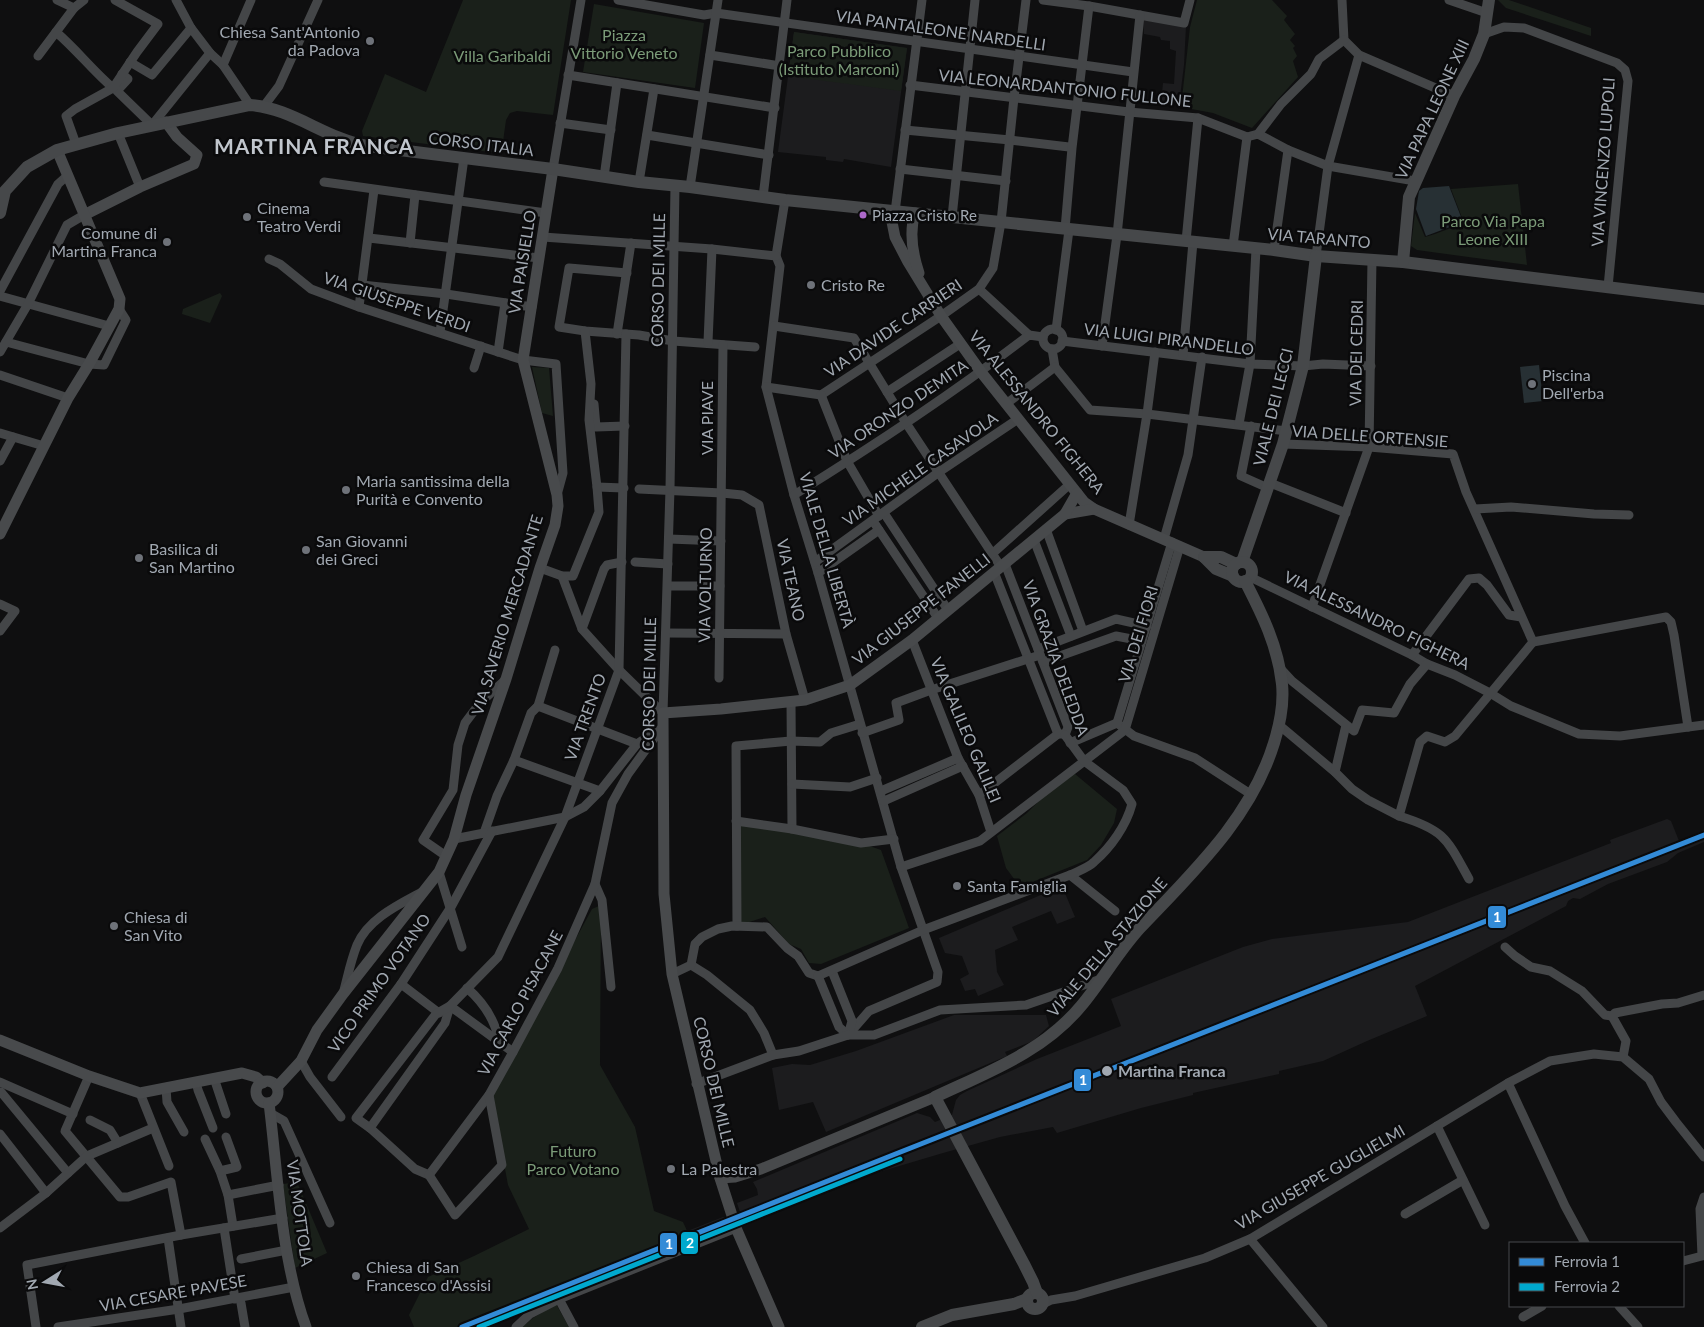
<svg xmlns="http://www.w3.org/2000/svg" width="1704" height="1327" font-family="Lato,sans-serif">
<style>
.built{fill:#1c1c1e}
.green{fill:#1a201a}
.water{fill:#273034}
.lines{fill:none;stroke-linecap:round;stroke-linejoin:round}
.street{stroke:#444648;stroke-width:9}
.secondary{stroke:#484a4c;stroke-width:11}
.primary{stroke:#46484a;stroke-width:12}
.rail-1-casing{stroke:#0a0a0b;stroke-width:9}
.rail-2-casing{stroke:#0a0a0b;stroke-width:9}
.rail-1{stroke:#338bd7;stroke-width:5}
.rail-2{stroke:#00a9ce;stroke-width:5}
.poi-dot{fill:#6e7279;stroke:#0a0a0b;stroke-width:2}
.bus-dot{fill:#ac68c9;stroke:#0a0a0b;stroke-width:2}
.stop-dot{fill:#a1a8b1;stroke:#0a0a0b;stroke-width:2}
.labels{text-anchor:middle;stroke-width:5;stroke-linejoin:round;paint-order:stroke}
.bus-label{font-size:15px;fill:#a1a8b1;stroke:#0a0a0b;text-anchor:start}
.street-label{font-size:16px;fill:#a1a8b1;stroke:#0a0a0b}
.poi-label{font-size:16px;fill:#a1a8b1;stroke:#0a0a0b;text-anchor:start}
.park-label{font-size:16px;fill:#7b9b78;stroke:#0a0a0b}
.stop-label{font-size:16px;font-weight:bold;fill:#a1a8b1;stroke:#0a0a0b;text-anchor:start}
.district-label{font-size:21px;font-weight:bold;letter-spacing:1px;fill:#c1c6cd;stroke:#0a0a0b}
.line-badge{stroke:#0a0a0b;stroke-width:2}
.badge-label{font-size:14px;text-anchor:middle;font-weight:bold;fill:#fff}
</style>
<rect width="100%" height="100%" fill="#0f0f10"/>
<g class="built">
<polygon points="1143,20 1186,26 1184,65 1179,105 1172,103 1161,103 1163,83 1174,84 1176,51 1170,49 1170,41 1161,40 1160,37 1144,34"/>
<polygon points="794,32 907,48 891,167 844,159 843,162 834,161 826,160 826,157 778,152"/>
<polygon points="1667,819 1671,821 1679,841 1704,830 1704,842 1678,853 1667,862 1608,884 1580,899 1573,898 1568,901 1566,906 1415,986 1427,1016 1367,1041 1323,1061 1279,1071 1279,1074 1193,1093 1193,1095 1141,1108 1057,1133 1053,1127 1000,1137 943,1153 842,1183 741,1220 739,1220 693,1240 690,1230 723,1217 725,1218 740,1212 737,1203 758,1195 757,1189 753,1182 917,1113 930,1117 935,1122 952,1115 956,1100 960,1095 967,1091 1037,1059 1121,1026 1111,999 1243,947 1272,939 1408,922 1611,843 1610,840"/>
<polygon points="1062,886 1075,917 1057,924 1051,911 1012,927 1018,940 995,950 997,972 1004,985 978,996 975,989 965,991 960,979 969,974 962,956 945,953 939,938"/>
<polygon points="954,1015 1046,1015 1049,1026 1033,1041 1005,1052 1007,1056 826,1132 813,1102 779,1110 772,1068 792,1064 810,1065 856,1051"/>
</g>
<g class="green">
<polygon points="463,0 571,0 553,115 517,111 510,113 506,120 502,149 498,153 363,136 362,131 385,74 426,92"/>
<polygon points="1197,0 1272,0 1287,16 1284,20 1295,34 1290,40 1295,46 1293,48 1297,56 1293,61 1298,77 1252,128 1213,113 1181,107 1190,27"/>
<polygon points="1498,0 1509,0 1591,28 1591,36 1506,8"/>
<polygon points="594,4 704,23 695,88 583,72"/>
<polygon points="794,32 907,48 901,91 788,76"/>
<polygon points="1518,184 1527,265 1417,250 1411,246 1415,213 1425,237 1435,234 1464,223 1451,189"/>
<polygon points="220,293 222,296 210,323 182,314 183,309"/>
<polygon points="532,367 549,368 553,416 542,413"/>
<polygon points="1075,774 1117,809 1114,823 1101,845 1087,860 1020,887 1006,868 997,836 1027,813 1063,777"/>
<polygon points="736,821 861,843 881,850 909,928 821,964 809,963 801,949 789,944 765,917 737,926"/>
<polygon points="601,905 600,1065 635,1127 654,1211 683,1222 688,1233 460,1327 414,1327 409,1315 428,1277 474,1256 529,1229 508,1185 491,1094 592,909"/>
<polygon points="297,1182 327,1253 295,1268 283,1184"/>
<polygon points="556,1304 569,1327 522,1327 533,1318"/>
</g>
<g class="water">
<polygon points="1449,186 1463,222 1426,236 1416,209 1419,191 1423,188"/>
<polygon points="1539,365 1543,401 1524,403 1520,367"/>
</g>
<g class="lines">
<g class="street">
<polyline points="57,0 74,8"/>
<polyline points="176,0 191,28 210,53 223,65 250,105"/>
<polyline points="618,0 704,15 716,13 1133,72"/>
<polyline points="1043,0 1089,6 1184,23 1190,0"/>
<polyline points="1342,0 1344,40 1359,55 1454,96"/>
<polyline points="1449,0 1487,13"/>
<path d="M56,32C77,50 92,70 113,88"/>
<polyline points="1484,34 1504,27 1524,28 1617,63 1625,70 1628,81 1608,287"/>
<polyline points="710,55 780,66"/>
<polyline points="38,56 74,8 84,0"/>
<polyline points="130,62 152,75 191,28"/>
<polyline points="223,65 251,0"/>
<polyline points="122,74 128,79 117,91 152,125 210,53"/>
<polyline points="568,75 775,108"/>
<polyline points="910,85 1129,112 1198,118 1247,137 1258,134 1288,150 1328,166 1415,181"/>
<polyline points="264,106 279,86 318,0"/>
<polyline points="560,123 611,130"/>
<polyline points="905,130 1010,140 1069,147"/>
<polyline points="118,133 140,187"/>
<polyline points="1258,134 1281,104 1311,74 1319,59 1344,40"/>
<polyline points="647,135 769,155"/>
<polyline points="76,144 66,116 75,109 113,88 137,52 158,24 115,0"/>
<polyline points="553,169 581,0"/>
<polyline points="900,169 1006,181"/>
<polyline points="604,177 617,83"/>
<polyline points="324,182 546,213"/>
<polyline points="639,182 654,89"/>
<polyline points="690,187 718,0"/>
<polyline points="763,197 787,0"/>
<polyline points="785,200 776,256 780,266 766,387 794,495 818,573 901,867 938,972 937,982 869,1011 848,1035"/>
<polyline points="895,212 922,0"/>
<polyline points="952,217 975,0"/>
<polyline points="1065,229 1072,148 1089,6"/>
<polyline points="543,237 712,249 776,256"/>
<polyline points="369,238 539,258"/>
<polyline points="1186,241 1198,118"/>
<polyline points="410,243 415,195"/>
<polyline points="1233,246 1247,137"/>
<polyline points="1274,250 1288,150"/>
<polyline points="1316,256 1328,166 1359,55"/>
<polyline points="269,259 280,264 311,289 359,307 523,360 556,364 563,473 557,495"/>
<polyline points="627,273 569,268 559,327 585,331 639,335 673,341 755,347"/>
<polyline points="362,285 446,294 532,307"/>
<polyline points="979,289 1029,335"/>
<polyline points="0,291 58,184 67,176"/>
<polyline points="0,296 109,326"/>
<polyline points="359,307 374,190"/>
<polyline points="774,326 854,338 906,423 1001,567"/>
<circle cx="1053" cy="339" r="10"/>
<polyline points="1056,330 1069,230"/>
<polyline points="440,332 464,158"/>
<polyline points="617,334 631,243"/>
<polyline points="1062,341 1250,364 1303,366 1323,364 1371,366"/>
<polyline points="6,342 89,364 104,365 126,320 119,309"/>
<polyline points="708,342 712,249"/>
<polyline points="1102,346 1117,235 1140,15"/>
<polyline points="1052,349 1055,367 1090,410 1147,414 1287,431"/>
<polyline points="0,352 28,304 67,225 84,215"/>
<polyline points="498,352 505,303"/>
<polyline points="1183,355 1193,242"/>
<polyline points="474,368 481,346"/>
<polyline points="0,375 68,398"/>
<polyline points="766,387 821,395 941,316 979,289 993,268 1001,222 1014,98 1026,0"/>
<polyline points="887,392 960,344"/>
<polyline points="821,395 847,461 879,516"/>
<polyline points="594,404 596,427 625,426"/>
<polyline points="1006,404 1055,367"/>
<polyline points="1239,424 1250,364 1256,249"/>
<polyline points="1251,426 1241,476 1268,488"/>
<polyline points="0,433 44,446"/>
<polyline points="1283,444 1369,447 1453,454 1466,492 1533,642"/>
<polyline points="0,461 13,437"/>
<polyline points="1270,483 1346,513"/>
<polyline points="597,487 624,488"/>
<polyline points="639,489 722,493 742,495 759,505 786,634 805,700"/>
<path d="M794,495C875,445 954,393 1029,335L1043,337"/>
<polyline points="1475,509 1511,507 1594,514 1629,515"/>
<polyline points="884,513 948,610"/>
<polyline points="873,521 938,618"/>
<polyline points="1129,525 1147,414 1155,352"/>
<polyline points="1046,529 1083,631"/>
<polyline points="669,539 721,541"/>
<polyline points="1164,539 1188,455 1202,357"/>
<polyline points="1034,540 1071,636"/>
<polyline points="1172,542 1117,723 1134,736 1195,758 1252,795"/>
<polyline points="992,554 1070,484"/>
<polyline points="622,562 607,565 604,569 582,629 619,670 663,713"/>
<polyline points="635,562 668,564"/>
<polyline points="815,562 939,472 1018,419"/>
<polyline points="1005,564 1068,727 1065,735"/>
<polyline points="540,568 562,576 573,576 599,512 597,487 589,420 591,384 585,331"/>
<polyline points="994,572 1058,734"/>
<polyline points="818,573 879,530"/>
<polyline points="562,576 582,629"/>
<polyline points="1250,577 1412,655 1427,664 1455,675 1490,693 1511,706 1579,734 1620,736 1704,725"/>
<polyline points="668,586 720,586"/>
<polyline points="0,604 15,611 0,631"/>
<polyline points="1312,607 1369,447 1372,259"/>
<polyline points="666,633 786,634"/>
<polyline points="912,640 958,758 979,795 991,832"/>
<polyline points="1533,642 1666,617 1671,622 1674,635 1688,727"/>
<polyline points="1038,649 1116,619 1147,626"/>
<polyline points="1412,655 1469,579 1479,578 1487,585 1509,615 1521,617"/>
<polyline points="1043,662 1116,636 1142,641"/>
<polyline points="1280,668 1292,681 1354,731 1362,710 1394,713 1410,684 1427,664"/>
<polyline points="719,678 723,345"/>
<polyline points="791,702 792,829"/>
<polyline points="538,706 555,650"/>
<polyline points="663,713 670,489 675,186"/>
<polyline points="1279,725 1335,772 1352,789 1368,800 1399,816 1420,742 1427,736 1445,742 1455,736 1533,642"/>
<polyline points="862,733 899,720 896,703 931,690 1040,655"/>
<polyline points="1070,743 1117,723"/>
<polyline points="514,760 600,791"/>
<polyline points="1335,772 1346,725"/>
<polyline points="792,784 850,787 877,778"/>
<polyline points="881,791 958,758"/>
<polyline points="979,795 1058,734 1063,734"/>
<polyline points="884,801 963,766"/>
<path d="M1399,816C1445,830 1447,839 1469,879"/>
<polyline points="736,821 792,829 861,843 894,839"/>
<polyline points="484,833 497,796 514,760 531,713 538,706 637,744"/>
<polyline points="454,839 565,817 584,807 600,791 637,744 656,731"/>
<polyline points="446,856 423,840 453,790 458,745 465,723 480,703 504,681"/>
<polyline points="901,867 980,841 1125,730 1180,546"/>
<polyline points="439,872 462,947"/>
<polyline points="1070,875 1115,911"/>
<polyline points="595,884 602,900 611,987"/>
<polyline points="737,926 736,746 791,741 820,742 831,733 860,724"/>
<polyline points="1505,947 1515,956 1531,967 1550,971 1582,991 1605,1015 1612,1016"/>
<polyline points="691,965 707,975 750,1010 764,1033 773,1055"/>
<polyline points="832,971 852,1021 849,1032"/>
<polyline points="672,974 691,965 695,944 702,937 718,929 732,926 767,927 787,948 798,956 809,973 818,976"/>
<path d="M818,976L923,930L1070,875C1078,871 1088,868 1094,862C1111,847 1126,826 1132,804L1123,790L1084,761L1065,735"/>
<polyline points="818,976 839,1027 848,1035"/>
<polyline points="401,984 439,1013"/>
<path d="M467,988C483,1002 495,1020 499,1041"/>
<path d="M344,990C348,975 351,960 357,945C368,919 398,905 422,892"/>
<polyline points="1623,1057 1626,1041 1612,1016 1615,1013 1662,1004 1678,1003 1704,995"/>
<polyline points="301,1061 310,1077 341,1117"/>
<polyline points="89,1076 65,1131 120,1197 128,1197 171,1182 181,1235"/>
<polyline points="332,1077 401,984 451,907 492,831"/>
<polyline points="214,1078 226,1114"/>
<polyline points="0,1082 73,1114"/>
<polyline points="196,1082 198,1090 213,1128"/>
<polyline points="1508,1083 1565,1206 1585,1243"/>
<polyline points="696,1084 773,1055 799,1051 848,1035 874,1035 940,1010 1026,1005 1101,979"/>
<polyline points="166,1088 167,1102 184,1132"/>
<polyline points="1,1092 68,1173"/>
<polyline points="140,1093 169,1166"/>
<polyline points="270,1113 284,1121 330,1223"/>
<polyline points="90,1120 110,1130 118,1143"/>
<polyline points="1437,1126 1485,1225"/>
<polyline points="370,1128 445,1023 450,1006 513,1052"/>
<polyline points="0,1134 46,1193"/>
<polyline points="205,1139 220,1171 228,1195 233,1226"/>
<polyline points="220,1171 237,1167 226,1137"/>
<polyline points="429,1175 415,1169 370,1128 356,1118 436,1014 450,1006 498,957 565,817 619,670 626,334"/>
<polyline points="429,1175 489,1095 513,1052 558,968 595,884 612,803 628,774 663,726"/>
<polyline points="429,1175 455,1215 502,1165 489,1095"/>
<polyline points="228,1195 279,1185"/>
<polyline points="1405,1214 1463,1180"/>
<polyline points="0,1228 46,1193 87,1156 153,1128"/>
<polyline points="224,1228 235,1299"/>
<polyline points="168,1238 181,1327"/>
<polyline points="1250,1239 1323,1327"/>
<polyline points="241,1259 287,1250"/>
<polyline points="1683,1261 1702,1256 1700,1209 1704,1197"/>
<polyline points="559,1299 574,1327"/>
<polyline points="241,1303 245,1327"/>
<polyline points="1043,1304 1051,1300 1075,1296 1205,1258 1250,1239 1508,1083 1550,1061 1594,1054 1623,1057 1649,1079 1661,1102 1676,1122 1704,1157"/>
<polyline points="1619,1306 1638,1327"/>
<polyline points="1523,1317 1542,1306"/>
<polyline points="36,1327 27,1265 181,1235 283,1218"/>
<polyline points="58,1327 179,1309 294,1287"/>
<polyline points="516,1327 530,1314 559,1299 736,1228"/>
</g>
<g class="secondary">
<polyline points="895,212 892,222 895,237 908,262 941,316 981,372 1084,502 1094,509 1204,557"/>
<path d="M915,213C909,232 913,255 919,273"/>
<polyline points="84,215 140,187 194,164 197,155 177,137 166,122"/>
<polyline points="1065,514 1094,509"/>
<polyline points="0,534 68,398 89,364 119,309 120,299 57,150"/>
<polyline points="0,1040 89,1076 140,1093 242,1073 256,1077 263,1083"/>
<circle cx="267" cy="1092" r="11"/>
<polyline points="277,1087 301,1061 317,1030 343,994 439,872 454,839 466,795 506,679 540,568 555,525 558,506 557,495 523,360 553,169"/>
<path d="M269,1103C278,1175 281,1259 306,1327"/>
<polyline points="720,1178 735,1177 761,1169 935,1097"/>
<polyline points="779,1327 736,1228 720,1178 672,974 664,894 663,713 721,709 805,700 850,685 912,640 1065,514 1077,493"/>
</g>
<g class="primary">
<path d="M0,213L5,191L27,167L57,150L118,133L250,105C292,108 326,139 367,146L553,169L639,182L690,187L785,200L1274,250L1316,256L1403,262L1704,299"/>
<polyline points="1403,262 1409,197 1454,96 1474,59 1484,34 1489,0"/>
<polyline points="1204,557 1216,569 1233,576"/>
<polyline points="1204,557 1221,557 1236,564"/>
<polyline points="1242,562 1283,444 1303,366 1316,256"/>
<circle cx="1242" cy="572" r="10"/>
<circle cx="1035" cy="1301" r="8"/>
<path d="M1037,1293L1033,1282L1024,1264L935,1097C988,1072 1043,1052 1081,1006C1102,981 1118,952 1140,928C1193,872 1251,818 1274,743C1280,724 1284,704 1282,684C1278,646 1262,614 1245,581"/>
<polyline points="922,1327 952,1315 1014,1304 1027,1299"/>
</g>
<g class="rail-1-casing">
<polyline id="rail-1" points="462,1327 898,1153 1704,835"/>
</g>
<g class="rail-2-casing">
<polyline id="rail-2" points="479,1327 900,1159"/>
</g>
<use href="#rail-1" class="rail-1"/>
<use href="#rail-2" class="rail-2"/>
</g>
<g class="poi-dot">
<circle cx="370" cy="41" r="5"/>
<circle cx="247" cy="217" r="5"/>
<circle cx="167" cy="242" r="5"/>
<circle cx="811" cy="285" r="5"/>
<circle cx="1532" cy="384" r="5"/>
<circle cx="346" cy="490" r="5"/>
<circle cx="306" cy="550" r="5"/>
<circle cx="139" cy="558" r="5"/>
<circle cx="957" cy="886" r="5"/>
<circle cx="114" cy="926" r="5"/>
<circle cx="671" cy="1169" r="5"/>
<circle cx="356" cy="1276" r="5"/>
</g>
<circle class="bus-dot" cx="863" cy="215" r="4.5"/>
<circle class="stop-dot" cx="1107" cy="1071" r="6"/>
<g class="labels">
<g class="bus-label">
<text x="872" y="221">Piazza Cristo Re</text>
</g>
<g class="street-label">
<text transform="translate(941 30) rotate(8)" y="6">VIA PANTALEONE NARDELLI</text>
<text transform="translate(1065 88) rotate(6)" y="6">VIA LEONARDANTONIO FULLONE</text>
<text transform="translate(1432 109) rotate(-65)" y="6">VIA PAPA LEONE XIII</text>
<text transform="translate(481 144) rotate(7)" y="6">CORSO ITALIA</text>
<text transform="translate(1603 162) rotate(-86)" y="6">VIA VINCENZO LUPOLI</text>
<text transform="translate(1319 238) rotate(5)" y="6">VIA TARANTO</text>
<text transform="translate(522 262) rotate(-81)" y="6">VIA PAISIELLO</text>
<text transform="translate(658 280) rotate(-89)" y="6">CORSO DEI MILLE</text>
<text transform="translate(397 302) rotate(19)" y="6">VIA GIUSEPPE VERDI</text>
<text transform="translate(893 328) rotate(-34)" y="6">VIA DAVIDE CARRIERI</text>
<text transform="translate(1169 339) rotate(7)" y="6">VIA LUIGI PIRANDELLO</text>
<text transform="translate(1356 353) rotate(-89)" y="6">VIA DEI CEDRI</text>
<text transform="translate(1273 407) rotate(-76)" y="6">VIALE DEI LECCI</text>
<text transform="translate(898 409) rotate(-34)" y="6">VIA ORONZO DEMITA</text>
<text transform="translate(1037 412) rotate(51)" y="6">VIA ALESSANDRO FIGHERA</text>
<text transform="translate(707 418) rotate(-90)" y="6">VIA PIAVE</text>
<text transform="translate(1370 436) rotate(4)" y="6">VIA DELLE ORTENSIE</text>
<text transform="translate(920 469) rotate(-35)" y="6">VIA MICHELE CASAVOLA</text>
<text transform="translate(827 550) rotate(74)" y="6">VIALE DELLA LIBERTÀ</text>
<text transform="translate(791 580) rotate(78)" y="6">VIA TEANO</text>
<text transform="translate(705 585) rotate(-89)" y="6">VIA VOLTURNO</text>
<text transform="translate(921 609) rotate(-38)" y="6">VIA GIUSEPPE FANELLI</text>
<text transform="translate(507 615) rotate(-73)" y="6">VIA SAVERIO MERCADANTE</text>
<text transform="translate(1377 620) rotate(26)" y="6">VIA ALESSANDRO FIGHERA</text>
<text transform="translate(1138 634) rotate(-73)" y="6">VIA DEI FIORI</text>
<text transform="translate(1056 658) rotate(70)" y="6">VIA GRAZIA DELEDDA</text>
<text transform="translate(649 684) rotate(-89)" y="6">CORSO DEI MILLE</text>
<text transform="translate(585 717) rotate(-70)" y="6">VIA TRENTO</text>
<text transform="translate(966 730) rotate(67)" y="6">VIA GALILEO GALILEI</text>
<text transform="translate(1107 947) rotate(-50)" y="6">VIALE DELLA STAZIONE</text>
<text transform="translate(379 983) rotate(-55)" y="6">VICO PRIMO VOTANO</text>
<text transform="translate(520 1003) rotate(-62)" y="6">VIA CARLO PISACANE</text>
<text transform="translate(714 1082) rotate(77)" y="6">CORSO DEI MILLE</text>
<text transform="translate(1320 1177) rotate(-30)" y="6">VIA GIUSEPPE GUGLIELMI</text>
<text transform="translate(300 1213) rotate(82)" y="6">VIA MOTTOLA</text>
<text transform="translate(173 1293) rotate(-10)" y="6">VIA CESARE PAVESE</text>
</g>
<g class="poi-label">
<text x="360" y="38" text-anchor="end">Chiesa Sant'Antonio<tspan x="360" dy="18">da Padova</tspan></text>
<text x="257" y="214">Cinema<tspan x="257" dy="18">Teatro Verdi</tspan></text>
<text x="157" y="239" text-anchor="end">Comune di<tspan x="157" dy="18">Martina Franca</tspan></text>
<text x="821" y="291">Cristo Re</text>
<text x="1542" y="381">Piscina<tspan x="1542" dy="18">Dell'erba</tspan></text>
<text x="356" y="487">Maria santissima della<tspan x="356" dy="18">Purità e Convento</tspan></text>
<text x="316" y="547">San Giovanni<tspan x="316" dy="18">dei Greci</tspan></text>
<text x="149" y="555">Basilica di<tspan x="149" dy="18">San Martino</tspan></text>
<text x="967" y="892">Santa Famiglia</text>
<text x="124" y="923">Chiesa di<tspan x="124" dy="18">San Vito</tspan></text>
<text x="681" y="1175">La Palestra</text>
<text x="366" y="1273">Chiesa di San<tspan x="366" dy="18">Francesco d'Assisi</tspan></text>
</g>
<g class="park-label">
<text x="624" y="41">Piazza<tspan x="624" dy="18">Vittorio Veneto</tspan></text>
<text x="839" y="57">Parco Pubblico<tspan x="839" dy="18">(Istituto Marconi)</tspan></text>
<text x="502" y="62">Villa Garibaldi</text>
<text x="1493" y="227">Parco Via Papa<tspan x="1493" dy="18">Leone XIII</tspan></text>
<text x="573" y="1157">Futuro<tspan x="573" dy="18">Parco Votano</tspan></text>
</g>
<g class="stop-label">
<text x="1118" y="1077">Martina Franca</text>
</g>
<g class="district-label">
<text x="314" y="154">MARTINA FRANCA</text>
</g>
</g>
<g class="line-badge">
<rect x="1487" y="905" width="20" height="24" rx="5" fill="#338bd7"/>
<rect x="1073" y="1068" width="19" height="24" rx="5" fill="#338bd7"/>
<rect x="680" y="1231" width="19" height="24" rx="5" fill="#00a9ce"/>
<rect x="659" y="1232" width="19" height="24" rx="5" fill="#338bd7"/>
</g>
<g class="badge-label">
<text x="1497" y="922">1</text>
<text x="1083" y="1085">1</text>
<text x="690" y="1248">2</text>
<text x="669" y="1249">1</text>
</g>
<rect x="1509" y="1242" width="175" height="65" fill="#0a0a0b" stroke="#46494d"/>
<rect x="1519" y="1258" width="25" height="8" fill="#338bd7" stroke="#46494d"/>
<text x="1554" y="1267" font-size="15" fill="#a1a8b1">Ferrovia 1</text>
<rect x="1519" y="1283" width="25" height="8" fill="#00a9ce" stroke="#46494d"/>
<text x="1554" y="1292" font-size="15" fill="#a1a8b1">Ferrovia 2</text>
<g transform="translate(45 1282) rotate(259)" stroke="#0a0a0b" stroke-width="4" paint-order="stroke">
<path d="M0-4L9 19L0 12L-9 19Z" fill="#a1a8b1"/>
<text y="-8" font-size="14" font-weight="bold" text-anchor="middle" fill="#a1a8b1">N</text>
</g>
</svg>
